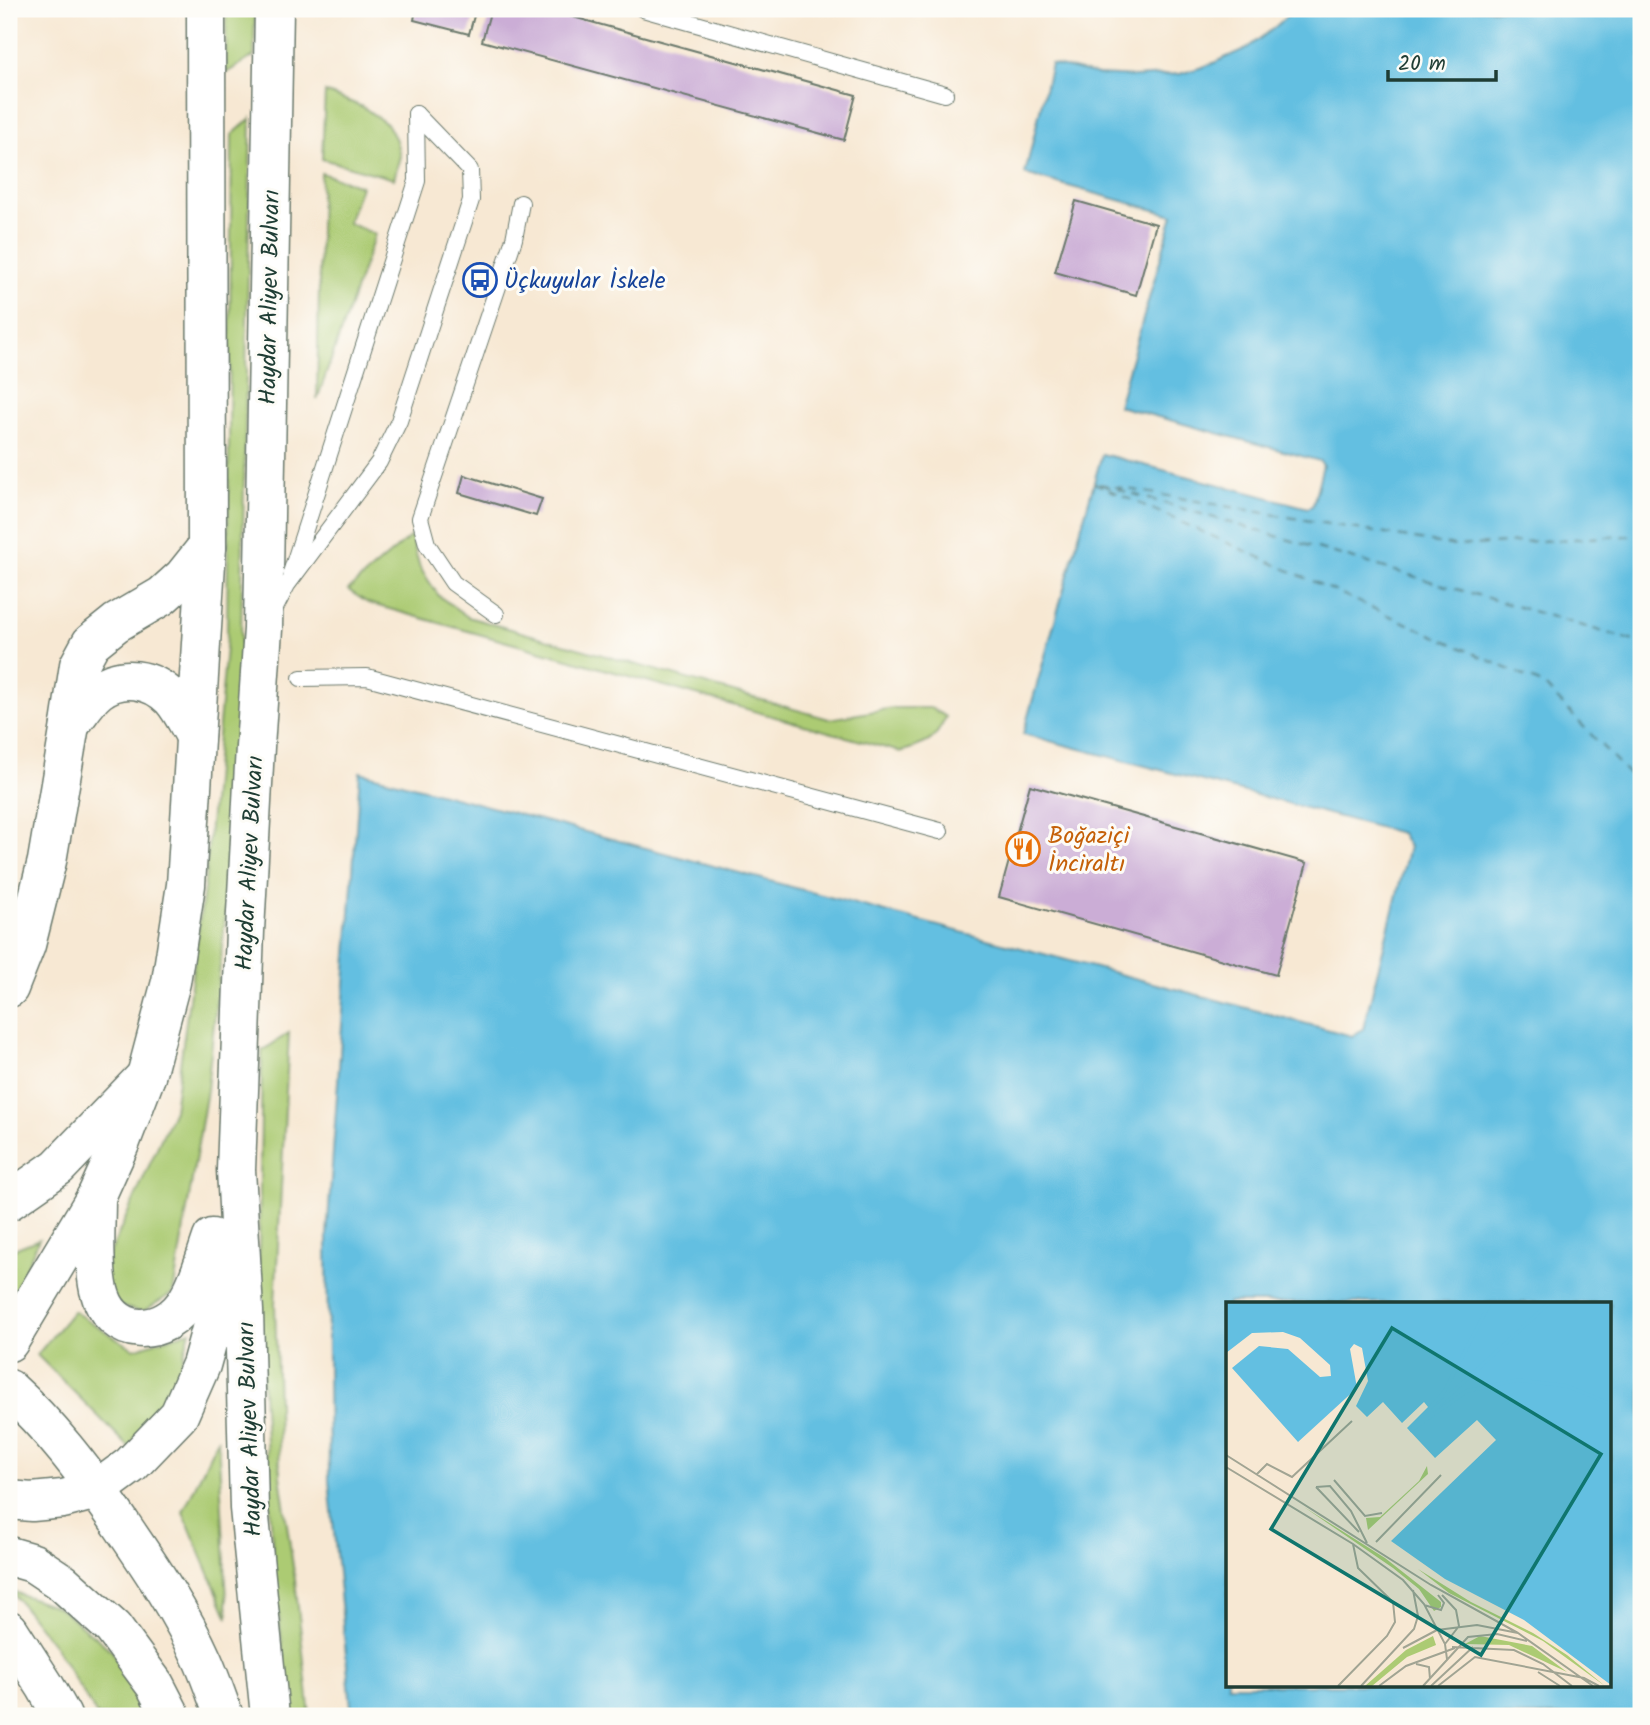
<svg xmlns="http://www.w3.org/2000/svg" width="1650" height="1725" font-family="Kalam,sans-serif">
<style>
.green{fill:#accb73;stroke:#668454;stroke-width:2}
.water{fill:#63bfe1;stroke:#417e8a;stroke-width:2;fill-rule:evenodd}
.lines{fill:none;stroke-linecap:round;stroke-linejoin:round}
.ferry{stroke:#305e5f;stroke-width:2;stroke-dasharray:9 7;stroke-linecap:butt}
.building{fill:#cbadd6}
.lane-casing{stroke:#6b796c;stroke-width:18}
.secondary-casing{stroke:#6b796c;stroke-width:41}
.primary-casing{stroke:#6b796c;stroke-width:41}
.highway-casing{stroke:#6b796c;stroke-width:41}
.lane{stroke:#fff;stroke-width:16}
.secondary{stroke:#fff;stroke-width:38}
.primary{stroke:#fff;stroke-width:38}
.highway{stroke:#fff;stroke-width:38}
.labels{text-anchor:middle;stroke-width:6;stroke-linejoin:round;paint-order:stroke}
.transit-label{font-size:24px;fill:#164399;stroke:#fdfcf7;text-anchor:start}
.street-label{font-size:24px;fill:#1f3d34;stroke:#fdfcf7}
.food-label{font-size:24px;fill:#c56008;stroke:#fdfcf7;text-anchor:start}
.inset-river{fill:none;stroke:#63bfe1;stroke-width:3.5}
.inset-road{fill:none;stroke:#a1a493;stroke-width:2}
.view{fill:#0f766e;fill-opacity:0.15;stroke:#0f766e;stroke-width:3.5}
.inset-edge{fill:none;stroke:#1f3d34;stroke-width:3.5}
</style>
<rect width="100%" height="100%" fill="#fdfcf7"/>
<filter id="ink" filterUnits="userSpaceOnUse"><feTurbulence type="fractalNoise" baseFrequency=".0143" numOctaves="2"/><feDisplacementMap in="SourceGraphic" scale="14" xChannelSelector="R" yChannelSelector="G"/><feConvolveMatrix kernelMatrix="1 2 1 2 8 2 1 2 1" color-interpolation-filters="sRGB"/></filter>
<filter id="wash" filterUnits="userSpaceOnUse"><feTurbulence type="fractalNoise" baseFrequency=".00686" numOctaves="4" result="noise"/><feDisplacementMap in="SourceGraphic" scale="28" xChannelSelector="R" yChannelSelector="G"/><feGaussianBlur stdDeviation="1.57" result="paint"/><feColorMatrix in="noise" values="0 0 0 0 0 0 0 0 0 0 0 0 0 0 0 0 0 1.4 0 .05"/><feComposite in="paint" operator="in"/></filter>
<g filter="url(#wash)">
<rect width="100%" height="100%" fill="#f7e8d3"/>
<g class="green">
<polygon points="226,9 255,9 254,56 226,73"/>
<polygon points="325,92 363,107 388,125 396,140 400,156 394,179 322,159"/>
<polygon points="251,118 238,795 207,1090 173,1293 142,1312 110,1304 97,1282 174,1110 205,881 227,636 232,135"/>
<polygon points="321,173 361,186 348,223 375,234 317,400"/>
<path d="M411,536L420,568L439,596L468,617L829,719L893,708H931L946,717C933,744 928,743 900,752L368,603L348,590Z"/>
<polygon points="289,1033 275,1304 280,1476 295,1580 310,1716 290,1716 274,1572 258,1309 262,1051"/>
<polygon points="39,1239 9,1305 9,1251"/>
<polygon points="73,1311 134,1349 190,1331 162,1434 138,1456 37,1355"/>
<polygon points="218,1438 228,1618 183,1512"/>
<polygon points="11,1591 60,1608 112,1651 152,1716 97,1716 55,1647"/>
</g>
<path class="water" d="M1295,9H1641V1716H352L329,1481L327,1236L360,772L1352,1036L1363,1029L1409,847L1401,833L1023,734L1102,454L1308,508L1313,505L1323,465L1320,461L1118,406L1173,215L1025,174L1051,64L1098,75L1136,77L1180,74L1209,65L1247,48L1274,28ZM1228,1303H1610V1685H1228Z"/>
<g class="lines">
<g class="ferry">
<polyline points="1094,483 1544,685 1641,787"/>
<polyline points="1099,484 1455,546 1641,535"/>
<polyline points="1102,485 1641,643"/>
</g>
</g>
<g id="blocks">
<g class="building">
<polygon points="416,9 447,9 474,16 469,34 414,20"/>
<polygon points="491,9 544,9 856,95 844,140 482,41"/>
<polygon points="1076,201 1156,224 1136,295 1055,272"/>
<polygon points="464,475 542,499 536,516 459,493"/>
<polygon points="1030,785 1307,863 1276,975 999,897"/>
</g>
</g>
</g>
<g filter="url(#ink)">
<use href="#blocks" fill-opacity="0" stroke="#6b796c" stroke-width="2"/>
<g class="lines">
<g class="lane-casing">
<g id="lane">
<polyline points="643,9 945,94"/>
<polyline points="291,573 417,181 416,114"/>
<polyline points="273,612 287,585 379,462 399,421 471,200 470,170 416,114"/>
<polyline points="496,614 453,583 427,544 420,518 514,239 521,203"/>
<polyline points="301,678 367,677 940,831"/>
</g>
</g>
<g class="secondary-casing">
<g id="secondary">
<path d="M70,725C79,714 87,700 98,691C121,673 152,678 172,699C181,709 188,724 195,736"/>
<polyline points="9,988 26,945 47,861 70,725 79,665 91,643 116,623 162,596 183,577 207,547"/>
<path d="M96,1197C96,1225 93,1263 99,1290C111,1339 165,1339 188,1299C199,1281 205,1258 212,1238"/>
<polyline points="9,1342 96,1197 120,1144 146,1076 171,982 186,885 207,547 206,9"/>
<polyline points="9,1500 32,1502 63,1499 97,1490 131,1465 179,1415 201,1365 219,1300 225,1256"/>
<polyline points="9,1556 33,1563 63,1583 113,1628 155,1685 171,1716"/>
<polyline points="270,1716 249,1508 244,1311 236,1170 245,931 255,747 263,629 274,9"/>
</g>
</g>
<g class="primary-casing">
<g id="primary">
<path d="M9,1389C50,1426 83,1470 115,1515C147,1562 180,1609 203,1661C211,1679 217,1698 224,1716"/>
<polyline points="9,1630 45,1686 62,1716"/>
</g>
</g>
<g class="highway-casing">
<polyline id="highway" points="9,1201 58,1167 146,1076"/>
</g>
<use href="#lane" class="lane"/>
<use href="#secondary" class="secondary"/>
<use href="#primary" class="primary"/>
<use href="#highway" class="highway"/>
</g>
</g>
<defs>
<g id="bus-ring" transform="scale(1.75)"><circle r="9.5" fill="#fdfcf7" stroke="#1a4fb4" stroke-width="1.5"/><path d="M-5-6H5V4H4V6H2V4H-2V6H-4V4H-5ZM-3.5-4V0h7V-4ZM-3.5 1.2v1.5H-2V1.2ZM2 1.2v1.5H3.5V1.2Z" fill="#1a4fb4"/></g>
<g id="restaurant-ring" transform="scale(1.75)"><circle r="9.5" fill="#fdfcf7" stroke="#e8710a" stroke-width="1.5"/><path d="M-5-6h1v4h1v-4h1v4h1v-4h1v5L-1.5 .5V6h-2V.5L-5-1ZM5-6V6H3V1.5H1.5Q1.5-4 5-6Z" fill="#e8710a"/></g>
</defs>
<g fill-rule="evenodd">
<use href="#bus-ring" x="480" y="280"/>
<use href="#restaurant-ring" x="1023" y="849"/>
</g>
<g class="labels">
<g class="transit-label">
<text x="504" y="288">Üçkuyular İskele</text>
</g>
<g class="street-label">
<text transform="translate(269 297) rotate(-89)" y="8">Haydar Aliyev Bulvarı</text>
<text transform="translate(249 863) rotate(-87)" y="8">Haydar Aliyev Bulvarı</text>
<text transform="translate(249 1429) rotate(-92)" y="8">Haydar Aliyev Bulvarı</text>
</g>
<g class="food-label">
<text x="1048" y="843">Boğaziçi<tspan x="1048" dy="28">İnciraltı</tspan></text>
</g>
</g>
<g transform="translate(1226 1302)">
<rect width="385" height="385" fill="#f7e8d3"/>
<path d="M201,164L202,172L142,228L140,216L154,215L193,179ZM78,205L159,256L215,300V305L208,309L193,287L167,266ZM192,267L245,300L307,331L341,353L379,384L317,339L223,291ZM207,334L210,343L181,355L146,384H139L180,348ZM254,334L306,344L341,370L283,343L239,342Z" fill="#accb73"/>
<path d="M0,1H385V383L298,318L219,277L165,239L270,138L251,118L209,156L181,126L202,105L198,100L176,121L157,100L141,115L130,104L142,79L136,46L128,42L124,47L131,86L72,140L6,66L33,44L62,47L94,75L105,74L104,63L74,36L57,30L26,31L0,51Z" fill="#63bfe1"/>
<path class="inset-river" d="M190,124L323,1M186,127L218,90L264,1M184,129L241,89L291,78L341,84L385,102"/>
<path class="inset-road" d="M0,153L205,283L292,331M0,165L127,242L177,278L198,302L219,342L221,357M31,172L41,162L66,175L126,119M108,178L139,214L156,211M90,185L104,184L125,209L141,241M90,185L133,230M150,240L215,173M216,293L230,308L233,324L219,342M198,303L215,308L218,301L212,293M211,328L251,323L292,331L367,384M226,345L288,348L317,362L346,384M177,346L211,328M190,362L203,365L204,377M312,370L334,384M112,384L161,334L169,320L167,300L132,266L127,242M135,384L188,327L192,314L187,288M153,384L180,364L229,346M197,384L242,335L271,332L301,339M205,384L247,345M212,384L249,355L358,376L373,384"/>
<path class="view" d="M166,26L375,152L255,353L45,227Z"/>
<rect width="385" height="385" class="inset-edge"/>
</g>
<rect width="1650" height="1725" fill="none" stroke="#fdfcf7" stroke-width="35"/>
<path d="M1388 70v10h108v-10" fill="none" stroke="#1f3d34" stroke-width="3.5"/>
<text x="1398" y="70" font-size="21" fill="#1f3d34" stroke="#fdfcf7" stroke-width="5" paint-order="stroke">20 m</text>
</svg>
